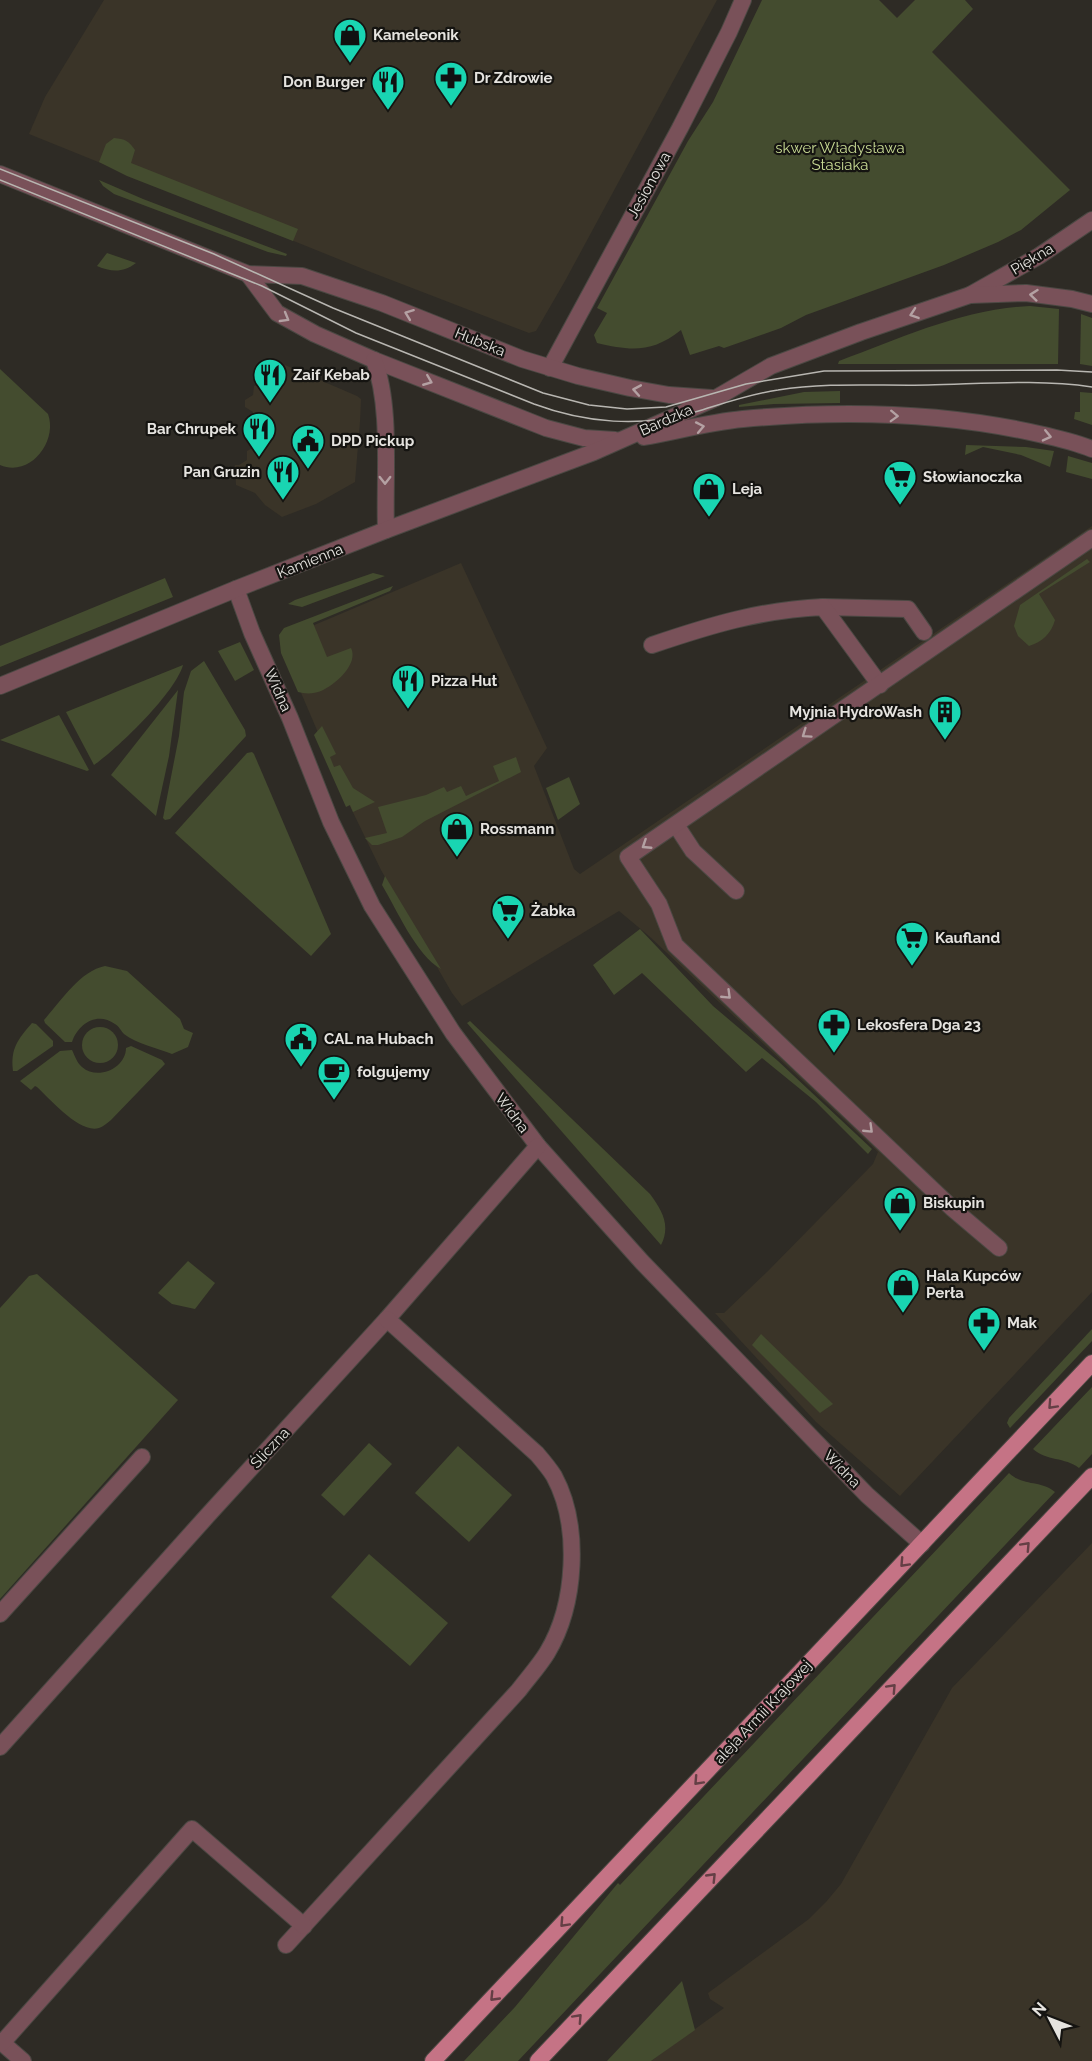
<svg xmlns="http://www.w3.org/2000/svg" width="1092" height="2061" font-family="Raleway,sans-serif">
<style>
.built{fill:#3a3428}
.green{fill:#444c2f}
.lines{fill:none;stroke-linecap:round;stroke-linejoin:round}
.minor-casing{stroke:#4b4843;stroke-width:18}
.tertiary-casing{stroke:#4b4843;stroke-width:18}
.primary-casing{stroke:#4b4843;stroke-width:18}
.minor{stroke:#795159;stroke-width:16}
.tertiary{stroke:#795159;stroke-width:16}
.primary{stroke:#c57385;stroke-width:16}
.tram{stroke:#b8b6b1;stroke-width:1.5}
.oneway{stroke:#b4a1a3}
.oneway2{stroke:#643f45}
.labels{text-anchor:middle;stroke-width:4.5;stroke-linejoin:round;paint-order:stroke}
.poi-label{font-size:15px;font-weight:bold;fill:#e5e3df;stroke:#151411;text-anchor:start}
.park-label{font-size:15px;fill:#c8da94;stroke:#151411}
.street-label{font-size:15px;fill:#e5e3df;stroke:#151411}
</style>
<rect width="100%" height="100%" fill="#2e2b25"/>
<g class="built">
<polygon points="104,0 717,0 565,281 536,331 529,333 368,271 29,134 45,97"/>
<polygon points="285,365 357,396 361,399 360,422 355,482 316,504 282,517 265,505 255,493 236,485 235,465 239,465 247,460 247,451 254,447 254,438 246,433 246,426 253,421 253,412 245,407 245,400 253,395 254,386 262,383 269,386 278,386 279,378"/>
<polygon points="1092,526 1092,1292 900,1496 816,1422 715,1313 724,1313 768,1271 873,1164 878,1152 649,936 619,911 462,1006 452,993 381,870 346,798 284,653 286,637 461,563 547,748 534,766 574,869 580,874"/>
<polygon points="1092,1543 1092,2061 651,2061 724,2008 710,1999 708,1993 809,1919 826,1902 841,1884 952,1688"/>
</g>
<g class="green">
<path d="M762,0H879L897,18L915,0H965L973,9L932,52L1070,190L1021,230L998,242L944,265L806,315L781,328L724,348L719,346L690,355L681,330C652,353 631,351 597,343L594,335L607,313L597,308L688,141L713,102Z"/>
<path d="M114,138C125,139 129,141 135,150L131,163L298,229L293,241L127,176L99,162L106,144Z"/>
<polygon points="99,180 143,199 287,254 286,256 268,252 114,194 103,186"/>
<path d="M107,253L136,263C123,273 111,272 97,266Z"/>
<path d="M1030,306L1059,309L1058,364H838L839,361C901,338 963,309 1030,306Z"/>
<polygon points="1081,314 1092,318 1092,366 1080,364"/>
<path d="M0,369L48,414C58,441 30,478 0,465Z"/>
<polygon points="840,391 840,403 774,404 739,407 739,405 804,392"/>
<polygon points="1080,392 1092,393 1092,425 1074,419 1075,412 1080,412"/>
<polygon points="966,445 1026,447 1054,451 1050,467 1021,455 983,447 965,455"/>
<polygon points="1068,456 1092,463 1092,479 1066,472"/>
<path d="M1087,559L1090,562L1039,594L1055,620C1051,634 1042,642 1029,646L1018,636L1014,626L1020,605Z"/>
<polygon points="373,573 385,576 302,607 288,604 295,600"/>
<polygon points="165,578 173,597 0,667 0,646"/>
<path d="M393,586L390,591L313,623L327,657L351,648C359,664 335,685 321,691C314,694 305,694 298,692L281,653L279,635L284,628Z"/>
<polygon points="240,642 254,670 235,681 218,651"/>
<polygon points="204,661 245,730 246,736 170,819 165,820 163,818 179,736 184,692 191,671"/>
<path d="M183,665C175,693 119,747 94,765L66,712Z"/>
<polygon points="178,690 169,756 156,816 111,775"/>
<polygon points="59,715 89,770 87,771 0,740"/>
<polygon points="322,726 336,754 330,757 334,767 340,765 353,788 375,802 353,812 350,805 346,807 314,735"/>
<polygon points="252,752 254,754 331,934 311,956 175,833 247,753"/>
<polygon points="516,757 521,772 425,821 402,837 378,845 372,845 365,838 387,833 378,807 426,795 444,787 447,792 461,786 466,796 499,781 493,766"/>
<polygon points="569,777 580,804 558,820 546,788"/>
<path d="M385,876L441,969C416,955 397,910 382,885Z"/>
<polygon points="640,929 713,1006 778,1061 872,1149 868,1154 816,1102 762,1058 746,1072 642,973 614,995 593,965"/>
<path d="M105,966L127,971L180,1019L184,1029L193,1033L188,1047L172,1054C159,1049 135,1043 124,1034C121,1031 119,1026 115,1024C97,1011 78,1024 72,1042H65L45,1023L44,1020C61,1001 80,971 105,966Z"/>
<path d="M470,1021L650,1194C662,1210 671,1226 661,1245L467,1023Z"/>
<path d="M32,1023L36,1024L53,1041V1046L17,1071H13C10,1049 18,1039 32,1023Z"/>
<circle cx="100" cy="1045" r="18"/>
<path d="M131,1046L162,1060L165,1064L111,1120C107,1123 103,1127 99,1128C80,1134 50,1099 37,1087L35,1086L31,1090L20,1081L60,1051L72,1050C75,1056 77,1063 82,1067C98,1081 126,1068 126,1048Z"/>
<polygon points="188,1261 215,1283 195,1309 172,1304 158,1293"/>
<polygon points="37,1274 178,1400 0,1599 0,1308 29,1276"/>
<polygon points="1092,1329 1092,1341 1010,1428 1007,1423 1009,1418"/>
<polygon points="761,1334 833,1404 820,1413 752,1345"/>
<path d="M1092,1387V1454L1079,1468C1065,1457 1046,1461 1033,1449Z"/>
<polygon points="369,1443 392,1464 344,1516 321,1495"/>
<polygon points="458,1446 512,1495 469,1542 415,1493"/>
<path d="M1009,1473C1024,1487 1041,1480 1055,1492L518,2061H464L515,2007L618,1883L620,1885Z"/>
<polygon points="369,1554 448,1623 410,1666 331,1597"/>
<polygon points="682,1981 695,2030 651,2061 607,2061"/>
</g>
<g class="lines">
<g class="minor-casing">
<g id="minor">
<polyline points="970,295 1039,256 1092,220"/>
<polyline points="550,368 680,128 729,32 743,0"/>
<polyline points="236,589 252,633 290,718 331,822 372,906 453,1033 538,1146 642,1262 867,1495 922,1544"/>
<polyline points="823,607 908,609 924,632"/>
<path d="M652,645C711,625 760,610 823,607L880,685"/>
<polyline points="676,825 693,851 736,891"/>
<polyline points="999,1248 953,1209 675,945 659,904 628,857 1092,538"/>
<polyline points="0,1614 142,1457"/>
<polyline points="0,1747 208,1515 387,1319 538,1146"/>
<path d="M286,1945L519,1690C528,1678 539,1666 547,1653C576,1605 581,1526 554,1476C549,1468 543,1461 537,1454L387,1319"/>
<polyline points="0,2041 23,2061"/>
<polyline points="2,2043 192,1829 304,1926"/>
</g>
</g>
<g class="tertiary-casing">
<g id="tertiary">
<polyline points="0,174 248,274 302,276 382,303 522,359 578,376 630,388 669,395 712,398"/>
<polyline points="248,274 277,313 315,334 374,360 546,428 584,438 615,440"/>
<path d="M374,360C392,408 384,478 386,530"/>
<path d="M644,437C677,431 710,422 743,419C841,410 943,412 1039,434C1057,438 1075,442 1092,449"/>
<polyline points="0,686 236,589 386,530 594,452 716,398 771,366 861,332 970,295 1026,293 1072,299 1092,304"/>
</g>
</g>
<g class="primary-casing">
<g id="primary">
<polyline points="433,2061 1092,1363"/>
<polyline points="538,2061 1092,1476"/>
</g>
</g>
<use href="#minor" class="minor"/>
<use href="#tertiary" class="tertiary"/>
<use href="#primary" class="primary"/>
<g class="tram">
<polyline points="0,169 214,254 333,308 543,393 589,405 627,409 666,407 746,384 824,371 1057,370 1092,372"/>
<path d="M0,180L262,286L356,333L534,404C585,423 641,428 695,412C722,404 749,394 778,390C827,382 878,386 928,385C982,384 1038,379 1092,387"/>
</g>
</g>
<defs><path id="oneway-chevron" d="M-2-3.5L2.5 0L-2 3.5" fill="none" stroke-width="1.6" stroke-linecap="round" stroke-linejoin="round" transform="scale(1.5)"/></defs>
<g class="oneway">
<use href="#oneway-chevron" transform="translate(1034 295) rotate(-174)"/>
<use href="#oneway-chevron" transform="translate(409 314) rotate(-159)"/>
<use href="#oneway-chevron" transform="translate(914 314) rotate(161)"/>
<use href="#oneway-chevron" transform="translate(285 318) rotate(30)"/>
<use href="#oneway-chevron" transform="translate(428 381) rotate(22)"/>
<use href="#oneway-chevron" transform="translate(637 390) rotate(-170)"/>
<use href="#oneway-chevron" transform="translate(894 416) rotate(2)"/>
<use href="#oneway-chevron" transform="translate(700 427) rotate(-11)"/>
<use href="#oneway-chevron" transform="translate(1047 436) rotate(13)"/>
<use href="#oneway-chevron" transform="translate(385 480) rotate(90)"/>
<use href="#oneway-chevron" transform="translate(806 734) rotate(145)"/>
<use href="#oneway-chevron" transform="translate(646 845) rotate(147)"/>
<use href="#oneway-chevron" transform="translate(727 995) rotate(44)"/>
<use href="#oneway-chevron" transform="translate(869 1129) rotate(44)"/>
</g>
<g class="oneway2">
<use href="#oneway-chevron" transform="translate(1052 1405) rotate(133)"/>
<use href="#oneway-chevron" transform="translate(1026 1546) rotate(-47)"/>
<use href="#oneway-chevron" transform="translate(904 1563) rotate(133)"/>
<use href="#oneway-chevron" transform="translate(892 1688) rotate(-47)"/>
<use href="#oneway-chevron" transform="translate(698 1781) rotate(133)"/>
<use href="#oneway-chevron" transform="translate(712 1877) rotate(-46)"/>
<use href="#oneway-chevron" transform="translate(564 1923) rotate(133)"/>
<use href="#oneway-chevron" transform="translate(494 1997) rotate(134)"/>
<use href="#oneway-chevron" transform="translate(578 2018) rotate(-47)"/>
</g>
<defs>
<g id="shop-pin" transform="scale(1.725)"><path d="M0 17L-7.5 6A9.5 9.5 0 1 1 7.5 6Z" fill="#19d5b2" stroke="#151411"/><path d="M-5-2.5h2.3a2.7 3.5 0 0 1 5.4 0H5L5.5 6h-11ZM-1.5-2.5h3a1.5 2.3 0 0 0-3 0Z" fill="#111"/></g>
<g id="pharmacy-pin" transform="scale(1.725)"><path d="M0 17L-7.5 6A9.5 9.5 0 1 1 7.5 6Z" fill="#19d5b2" stroke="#151411"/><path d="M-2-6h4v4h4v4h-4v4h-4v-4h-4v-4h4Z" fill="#111"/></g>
<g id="restaurant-pin" transform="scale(1.725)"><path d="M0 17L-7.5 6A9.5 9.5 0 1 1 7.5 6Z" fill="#19d5b2" stroke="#151411"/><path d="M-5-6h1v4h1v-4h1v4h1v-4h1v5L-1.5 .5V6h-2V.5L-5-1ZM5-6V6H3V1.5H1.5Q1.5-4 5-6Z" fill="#111"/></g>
<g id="civic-pin" transform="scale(1.725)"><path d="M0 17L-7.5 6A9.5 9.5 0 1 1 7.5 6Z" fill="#19d5b2" stroke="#151411"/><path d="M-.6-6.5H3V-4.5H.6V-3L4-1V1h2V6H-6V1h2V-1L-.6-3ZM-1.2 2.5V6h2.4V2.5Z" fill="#111"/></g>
<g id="supermarket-pin" transform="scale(1.725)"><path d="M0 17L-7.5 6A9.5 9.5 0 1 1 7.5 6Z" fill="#19d5b2" stroke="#151411"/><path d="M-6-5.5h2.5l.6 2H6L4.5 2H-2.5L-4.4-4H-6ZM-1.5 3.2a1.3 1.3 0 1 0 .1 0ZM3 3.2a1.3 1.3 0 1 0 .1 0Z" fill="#111"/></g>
<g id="building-pin" transform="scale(1.725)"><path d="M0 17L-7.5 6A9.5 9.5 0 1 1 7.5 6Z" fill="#19d5b2" stroke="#151411"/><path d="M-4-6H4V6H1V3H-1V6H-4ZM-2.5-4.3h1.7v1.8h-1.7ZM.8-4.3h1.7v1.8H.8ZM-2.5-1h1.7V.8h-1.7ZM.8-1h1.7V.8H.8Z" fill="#111"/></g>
<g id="cafe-pin" transform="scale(1.725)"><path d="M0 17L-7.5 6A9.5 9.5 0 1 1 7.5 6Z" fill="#19d5b2" stroke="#151411"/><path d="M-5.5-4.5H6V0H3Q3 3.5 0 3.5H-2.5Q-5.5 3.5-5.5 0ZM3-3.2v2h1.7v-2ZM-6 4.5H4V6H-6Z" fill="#111"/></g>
</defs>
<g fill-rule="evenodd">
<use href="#shop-pin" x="350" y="35"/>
<use href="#pharmacy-pin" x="451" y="78"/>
<use href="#restaurant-pin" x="388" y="82"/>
<use href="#restaurant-pin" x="270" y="375"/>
<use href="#restaurant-pin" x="259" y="429"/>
<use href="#civic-pin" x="308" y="441"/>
<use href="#restaurant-pin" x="283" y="472"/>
<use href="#supermarket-pin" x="900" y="477"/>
<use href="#shop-pin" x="709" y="489"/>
<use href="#restaurant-pin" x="408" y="681"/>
<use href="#building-pin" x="945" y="712"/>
<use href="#shop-pin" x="457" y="829"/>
<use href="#supermarket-pin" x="508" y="911"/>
<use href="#supermarket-pin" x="912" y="938"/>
<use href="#pharmacy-pin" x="834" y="1025"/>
<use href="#civic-pin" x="301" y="1039"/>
<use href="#cafe-pin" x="334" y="1072"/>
<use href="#shop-pin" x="900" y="1203"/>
<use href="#shop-pin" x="903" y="1285"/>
<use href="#pharmacy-pin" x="984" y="1323"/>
</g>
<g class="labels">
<g class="poi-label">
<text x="373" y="40">Kameleonik</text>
<text x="474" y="83">Dr Zdrowie</text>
<text x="365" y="87" text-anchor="end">Don Burger</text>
<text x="293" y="380">Zaif Kebab</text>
<text x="236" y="434" text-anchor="end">Bar Chrupek</text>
<text x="331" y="446">DPD Pickup</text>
<text x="260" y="477" text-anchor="end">Pan Gruzin</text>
<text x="923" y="482">Słowianoczka</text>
<text x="732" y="494">Leja</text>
<text x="431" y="686">Pizza Hut</text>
<text x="922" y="717" text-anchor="end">Myjnia HydroWash</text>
<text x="480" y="834">Rossmann</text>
<text x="531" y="916">Żabka</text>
<text x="935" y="943">Kaufland</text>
<text x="857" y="1030">Lekosfera Dga 23</text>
<text x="324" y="1044">CAL na Hubach</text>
<text x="357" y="1077">folgujemy</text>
<text x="923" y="1208">Biskupin</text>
<text x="926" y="1281">Hala Kupców<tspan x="926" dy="17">Perła</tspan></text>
<text x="1007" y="1328">Mak</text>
</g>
<g class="park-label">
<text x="840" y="153">skwer Władysława<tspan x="840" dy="17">Stasiaka</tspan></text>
</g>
<g class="street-label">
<text transform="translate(649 185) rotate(-61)" y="5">Jesionowa</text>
<text transform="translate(1032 259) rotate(-31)" y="5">Piękna</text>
<text transform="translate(480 342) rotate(22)" y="5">Hubska</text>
<text transform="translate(666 420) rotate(-24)" y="5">Bardzka</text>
<text transform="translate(310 561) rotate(-22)" y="5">Kamienna</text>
<text transform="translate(278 690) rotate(66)" y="5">Widna</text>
<text transform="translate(512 1113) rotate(53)" y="5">Widna</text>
<text transform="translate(270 1448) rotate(-47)" y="5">Śliczna</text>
<text transform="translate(842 1469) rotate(46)" y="5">Widna</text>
<text transform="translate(763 1712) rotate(-47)" y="5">aleja Armii Krajowej</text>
</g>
</g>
<g transform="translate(1050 2019) rotate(312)" stroke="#151411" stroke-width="4.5" paint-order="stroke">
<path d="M0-4.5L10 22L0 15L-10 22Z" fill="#e5e3df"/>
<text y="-9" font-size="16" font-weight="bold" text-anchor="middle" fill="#e5e3df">N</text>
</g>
</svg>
